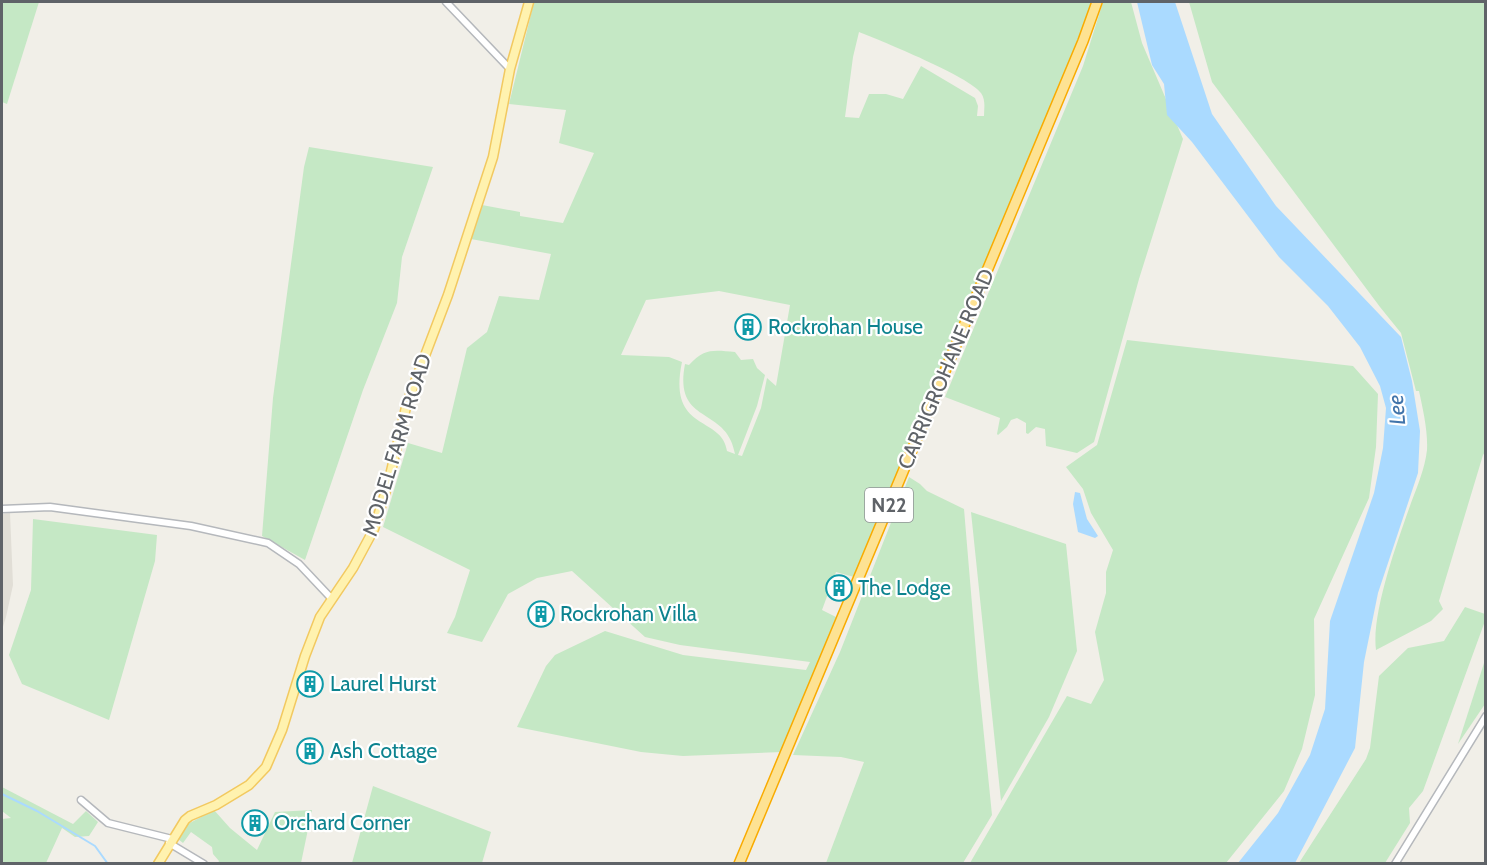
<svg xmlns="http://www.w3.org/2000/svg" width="1487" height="865" font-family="Cabin,sans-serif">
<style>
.education{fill:#e1ded6}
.green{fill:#c5e8c5;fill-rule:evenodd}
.water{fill:#aadaff}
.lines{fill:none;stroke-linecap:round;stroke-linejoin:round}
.stream{stroke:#aadaff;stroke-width:2}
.minor-casing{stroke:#b5b8bc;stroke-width:9}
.major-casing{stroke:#f2c960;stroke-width:11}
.highway-casing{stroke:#f9ab00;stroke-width:12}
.minor{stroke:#fff;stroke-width:6}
.major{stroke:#fff2af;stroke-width:8}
.highway{stroke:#fde293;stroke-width:9}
.labels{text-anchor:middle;stroke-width:4.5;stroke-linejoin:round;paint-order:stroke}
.shield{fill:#fff;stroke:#8f9295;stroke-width:1.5}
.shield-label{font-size:20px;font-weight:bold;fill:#5f6368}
.culture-label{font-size:21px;fill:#0d838f;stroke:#fff;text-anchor:start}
.street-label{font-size:21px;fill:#5f6368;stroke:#fff}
.water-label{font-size:22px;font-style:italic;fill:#4174aa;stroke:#fff}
</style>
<rect width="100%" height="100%" fill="#f1efe8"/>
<polygon class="education" points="10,513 13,585 6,617 2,630 2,514"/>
<g class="green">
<polygon points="2,2 39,2 7,104 2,102"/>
<path d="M534,2H1091L1082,33L854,577L836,572L822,610L836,617L782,752L683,756L641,752L517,727L546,666L555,655L605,631L683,655L806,670L810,662L680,645L645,637L572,571L537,578L508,594L482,642L447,633L455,617L470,570L383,527L408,443L442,453L467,348L487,332L499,296L539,300L551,254L471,239L482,205L520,212V216L563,223L594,153L559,143L566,110L509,104ZM859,32C882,41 970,77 981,93C986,100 984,109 984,116H977L978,106L975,98L921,66L903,99L886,94H869L859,118L845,117L853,57ZM719,291L790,305L776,386L767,378L761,408L742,456L738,455L757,406L765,375L757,368L753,359L741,360L735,352C714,350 704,348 689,365L685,364C673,426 727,405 735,454L727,451C722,415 667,433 682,362L669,357L621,355L646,300Z"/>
<polygon points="1103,2 1131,2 1142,43 1183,139 1139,279 1094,442 1077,453 1046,446 1045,429 1036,427 1028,434 1026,433 1026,423 1017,418 1011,420 1007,427 998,435 997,434 1000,418 945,397 1083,66"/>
<path d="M1189,2H1485V452L1483,455L1439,601L1443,609L1431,621L1376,650C1371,613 1398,540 1411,503C1417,487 1425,468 1427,450C1428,431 1423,410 1419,391H1416L1401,333L1380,307L1212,82Z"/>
<polygon points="309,147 433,167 402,257 397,303 363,390 305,560 262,536 273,398 304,167"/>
<polygon points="1127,340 1353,366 1378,394 1376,447 1369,498 1314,619 1315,695 1302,749 1284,791 1226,863 970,863 1067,696 1091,704 1104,680 1095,632 1106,593 1106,572 1113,550 1091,513 1083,489 1066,467 1097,445"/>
<polygon points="909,477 920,484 927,491 964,509 978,676 992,815 963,863 826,863 864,762 841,757 793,755 840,652"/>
<polygon points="971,512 1066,544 1077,651 1049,717 1001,801"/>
<polygon points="33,519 157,535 155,561 109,720 22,684 9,655 31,590"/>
<polygon points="1465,607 1485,614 1485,621 1423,791 1409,808 1410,823 1385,863 1299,863 1366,759 1370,748 1379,676 1408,648 1444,641"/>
<polygon points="1485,660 1485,704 1458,744"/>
<polygon points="373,786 491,832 482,863 352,863"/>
<polygon points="2,787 73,824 86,811 98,822 89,836 75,837 62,828 46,863 2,863 2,819 11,818 2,811"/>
<polygon points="214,810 230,828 257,850 275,812 312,810 301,863 218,863 219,861 213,854 212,847 191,832 183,843 178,839 188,824"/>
</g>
<g class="water">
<polygon points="1137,2 1175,2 1212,114 1276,206 1401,337 1412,381 1420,431 1418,473 1378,593 1364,662 1355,748 1295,863 1238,863 1278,813 1310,755 1325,709 1330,621 1374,493 1383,448 1386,408 1380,386 1360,347 1328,306 1279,257 1192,142 1167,115 1164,84 1152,65"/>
<polygon points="1075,492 1080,493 1087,519 1098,536 1095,538 1078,532 1073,504"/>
</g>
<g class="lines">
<polyline class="stream" points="2,794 37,811 95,846 108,864"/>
<g class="minor-casing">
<g id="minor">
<polyline points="446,2 510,69"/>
<polyline points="2,509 50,507 191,526 268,543 299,564 331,598"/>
<polyline points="81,800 108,823 172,839"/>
<polyline points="169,843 204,864"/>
<polyline points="1395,864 1486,716"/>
</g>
</g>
<g class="major-casing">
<polyline id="major" points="158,864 185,820 190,816 216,805 249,785 266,767 282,730 305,656 320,617 353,568 374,529 388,484 407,403 448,295 493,157 510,69 529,2"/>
</g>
<g class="highway-casing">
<polyline id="highway" points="739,864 1083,41 1097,2"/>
</g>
<use href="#minor" class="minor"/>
<use href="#major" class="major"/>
<use href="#highway" class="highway"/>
</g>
<defs>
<g id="building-ring" transform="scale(1.35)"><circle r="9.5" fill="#fff" stroke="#0f9aa8" stroke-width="1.5"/><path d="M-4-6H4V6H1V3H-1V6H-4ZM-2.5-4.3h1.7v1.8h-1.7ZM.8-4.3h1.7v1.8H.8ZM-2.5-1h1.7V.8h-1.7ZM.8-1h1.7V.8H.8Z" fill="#0f9aa8"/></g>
</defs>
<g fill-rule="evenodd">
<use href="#building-ring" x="748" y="327"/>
<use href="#building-ring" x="839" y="588"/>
<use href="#building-ring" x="541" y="614"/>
<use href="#building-ring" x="310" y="684"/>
<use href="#building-ring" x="310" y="751"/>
<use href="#building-ring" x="255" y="823"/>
</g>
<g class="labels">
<rect class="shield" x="865" y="488" width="48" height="34" rx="4.5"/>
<g class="shield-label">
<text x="889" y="512">N22</text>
</g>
<g class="culture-label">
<text x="768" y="334">Rockrohan House</text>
<text x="858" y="595">The Lodge</text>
<text x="560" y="621">Rockrohan Villa</text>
<text x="330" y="691">Laurel Hurst</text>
<text x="330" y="758">Ash Cottage</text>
<text x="274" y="830">Orchard Corner</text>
</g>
<g class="street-label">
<text transform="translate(946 369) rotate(-67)" y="7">CARRIGROHANE ROAD</text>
<text transform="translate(397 445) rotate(-73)" y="7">MODEL FARM ROAD</text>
</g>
<g class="water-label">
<text transform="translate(1396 410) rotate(-95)" y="8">Lee</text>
</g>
</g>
<rect width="1487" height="865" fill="none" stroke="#5f6368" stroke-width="6"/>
</svg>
